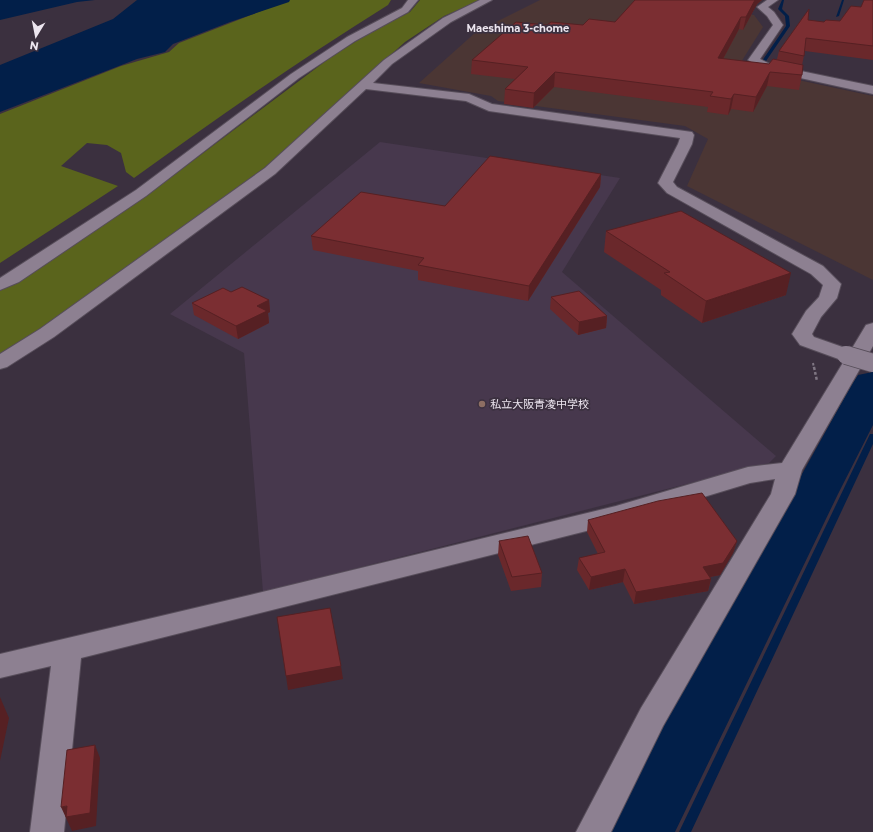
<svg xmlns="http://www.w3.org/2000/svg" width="873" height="832" font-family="Montserrat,'Noto Sans JP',sans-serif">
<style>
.built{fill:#47384d}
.industrial{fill:#4b3634}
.green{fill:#5a641c}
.water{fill:#021f49}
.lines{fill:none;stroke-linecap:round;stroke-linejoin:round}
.stream{fill:#021f49;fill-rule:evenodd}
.river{fill:#021f49;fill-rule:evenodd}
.minor-casing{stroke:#574d5a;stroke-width:2}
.path-far1{stroke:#7f7683;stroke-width:2;stroke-dasharray:2.5 1.5;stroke-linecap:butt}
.path{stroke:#7f7683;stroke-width:2.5;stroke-dasharray:3 2;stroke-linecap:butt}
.minor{fill:#8d8091;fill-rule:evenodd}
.minor-bridge-casing{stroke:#574d5a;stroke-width:20;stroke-linecap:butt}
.minor-bridge{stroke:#8d8091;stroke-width:18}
.wall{fill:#6a282b}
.shaded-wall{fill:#562023}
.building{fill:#7b2e32;stroke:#562023}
.education-dot{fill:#8d6e63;stroke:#3b303f;stroke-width:1.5}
.labels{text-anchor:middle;stroke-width:3.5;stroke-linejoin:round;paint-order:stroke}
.far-neighbourhood-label{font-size:10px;font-weight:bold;fill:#ece5ef;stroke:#3b303f}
.poi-label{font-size:11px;fill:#ece5ef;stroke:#3b303f;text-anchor:start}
</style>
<rect width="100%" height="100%" fill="#3b303f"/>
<polygon class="built" points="380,142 620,178 562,272 776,456 769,463 263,592 244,353 170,314"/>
<polygon class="industrial" points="540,0 650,0 754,15 763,27 738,67 873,96 873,280 687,186 708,139 685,126 498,101 491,96 419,83 476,32"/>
<g class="green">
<path d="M289,0H391L388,5C301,59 217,118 134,178L126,172L121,153L107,145L87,143L61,166L118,186L0,263V114L121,66L169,52L179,43Z"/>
<polygon points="420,0 481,0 444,16 405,42 264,168 47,325 0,354 0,289 79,240 174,175 331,57 371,32 410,12"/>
</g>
<g class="water">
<polygon points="0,0 95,0 77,2 0,20"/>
<polygon points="137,0 290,0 289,2 230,22 173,44 165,52 137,59 0,112 0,65 113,19"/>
</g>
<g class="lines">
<g class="stream">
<polygon points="782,0 784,0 782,9 789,16 790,26 766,61 772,65 771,67 762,61 786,26 785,16 778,9"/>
<polygon points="842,0 844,0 839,16 836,17"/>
<polygon points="870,434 873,434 873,444 691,832 679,832"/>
</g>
<polygon class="river" points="873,372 873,425 838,494 675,832 606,832 616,809 852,384 858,375"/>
<g class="minor-casing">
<g id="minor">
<polygon points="408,0 418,0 408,12 355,41 299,78 146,196 19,282 0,290 0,278 136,190 291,74 347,37 402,8"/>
<polygon points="480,0 492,0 451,22 392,64 373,83 469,94 492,104 692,132 694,135 692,144 673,182 677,187 823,266 841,284 837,298 821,317 812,334 814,337 851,350 866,325 873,323 873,346 802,470 795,494 663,726 611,832 576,832 641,708 771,494 775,479 750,483 618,523 81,658 64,832 30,832 51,666 0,678 0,654 250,595 616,506 748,467 782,463 844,361 800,345 792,334 806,311 819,297 823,285 811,274 667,193 658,183 678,144 680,138 489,111 466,101 366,89 275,174 54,337 7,367 0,369 0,354 40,329 265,168 384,60 443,18"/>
<polygon points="767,0 778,0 768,7 774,12 783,25 760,59 772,65 873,86 873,94 764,70 748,60 773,25 767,16 757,7"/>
</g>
</g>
<polyline class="path-far1" points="813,363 814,368"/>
<polyline class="path" points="814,367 817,381"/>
<use href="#minor" class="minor"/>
<g class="minor-bridge-casing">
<polyline id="minor-bridge" points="846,355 873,363"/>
</g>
<use href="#minor-bridge" class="minor-bridge"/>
</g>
<g class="wall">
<polygon points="635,0 762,0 757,4 743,30 739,29 723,59 769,64 777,59 779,51 808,20 824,22 840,21 861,7 873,0 873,60 805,51 802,65 802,75 799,90 767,86 753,112 731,109 728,115 707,112 708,107 554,87 533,108 504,104 505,89 515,79 471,74 472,60 547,25 583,25 615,22"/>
<polygon points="601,174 600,187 528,301 418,280 418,271 313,250 311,236 445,206"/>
<polygon points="606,231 786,295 702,323 661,295 661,290 604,252"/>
<polygon points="231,292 269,300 270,312 268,313 269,323 238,339 194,315 192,303"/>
<polygon points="551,297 607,316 606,328 578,335 550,309"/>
<polygon points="588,520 737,541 733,553 720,575 710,577 711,579 708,591 634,604 623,582 589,590 577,570 579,558 598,554 587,532"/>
<polygon points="499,541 542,573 541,587 511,591 498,555"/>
</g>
<g class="shaded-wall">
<polygon points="755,0 762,0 757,4 743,30 746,17"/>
<polygon points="741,17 739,29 716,72 718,58"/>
<polygon points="555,72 554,87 533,108 534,93"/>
<polygon points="770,72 767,86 753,112 756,97"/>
<polygon points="734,94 731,109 728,115 731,99"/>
<polygon points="601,174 600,187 528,301 529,286"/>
<polygon points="791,273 786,295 702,323 706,301"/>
<polygon points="269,300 270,312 268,313 269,323 238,339 236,326 257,306"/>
<polygon points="607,316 606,328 578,335 579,322"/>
<polygon points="737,541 733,553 720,575 700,579 703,567"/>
<polygon points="625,569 623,582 589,590 591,577"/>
<polygon points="711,579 708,591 634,604 636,592"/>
<polygon points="341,666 343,679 288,690 286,676"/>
<polygon points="0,697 9,718 0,761"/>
<polygon points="95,745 100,758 96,826 72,831 61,807 67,806"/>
</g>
<g class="building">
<polygon points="635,0 755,0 746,17 741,17 718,58 769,64 773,59 803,65 802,75 770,72 756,97 734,94 731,99 710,96 713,92 555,72 534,93 505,89 528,67 472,60 516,22 547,25 551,22 583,25 589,19 615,22"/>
<polygon points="864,0 873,0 873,46 806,38 804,56 779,51 809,9 808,20 824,22 826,20 840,21 851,6 861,7"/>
<polygon points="490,156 601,174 529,286 418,265 424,258 311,236 361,192 445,206"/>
<polygon points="681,211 791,273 706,301 664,273 670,272 606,231"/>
<polygon points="242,287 269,300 257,306 267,311 236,326 192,303 223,288 231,292"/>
<polygon points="579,291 607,316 579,322 551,297"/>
<polygon points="702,493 737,541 723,563 703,567 711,579 636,592 625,569 591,577 579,558 605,552 588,520 658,501"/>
<polygon points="528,536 542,573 512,577 499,541"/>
<polygon points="330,608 341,666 286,676 277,617"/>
<polygon points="95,745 90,813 66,817 67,806 61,807 67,750"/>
</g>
<circle class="education-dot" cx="482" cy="404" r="4"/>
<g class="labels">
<g class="far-neighbourhood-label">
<text x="518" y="32">Maeshima 3-chome</text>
</g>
<g class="poi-label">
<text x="490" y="408">私立大阪青凌中学校</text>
</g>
</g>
<g transform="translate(36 36) rotate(190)" stroke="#3b303f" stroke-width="3" paint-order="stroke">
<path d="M0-3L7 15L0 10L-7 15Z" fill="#ece5ef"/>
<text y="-6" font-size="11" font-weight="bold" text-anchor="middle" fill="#ece5ef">N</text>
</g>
</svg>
